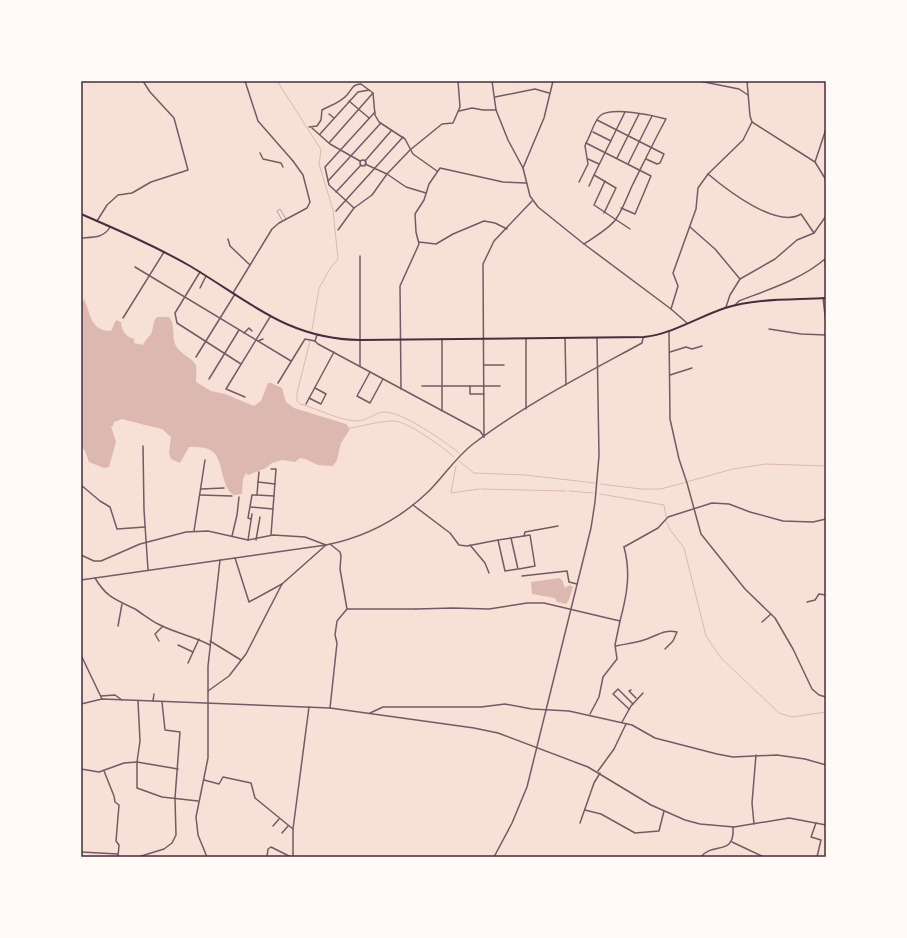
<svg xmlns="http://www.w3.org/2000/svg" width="907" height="938" font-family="'PT Sans Narrow',sans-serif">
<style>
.water{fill:#dcb8b0}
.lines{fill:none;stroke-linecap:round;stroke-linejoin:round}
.stream{stroke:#dcb8b0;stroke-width:1}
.service{stroke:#755966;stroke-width:0.5}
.minor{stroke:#755966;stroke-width:1.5}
.tertiary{stroke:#755966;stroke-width:1.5}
.primary{stroke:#4a2c40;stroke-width:2}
.neatline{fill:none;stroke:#4a2c40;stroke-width:1.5}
</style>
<rect width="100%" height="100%" fill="#f7e1d7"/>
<g class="water">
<path d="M84,299C91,314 90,331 111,331L116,320L121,322C121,330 126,337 134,339V343L143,345C145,340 149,337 151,334C154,328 152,322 157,317H169C175,323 172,335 175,344C180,355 194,358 196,366C197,371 196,377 196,382L211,391L225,394L254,406L261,401L268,383H271L282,388L286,402L294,408L346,424L350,429L341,443L337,460L333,466L318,465L305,459L300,458L295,462L282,460L272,463L266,468L248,475L246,473L243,479L242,494L234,495C218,485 226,456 208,449C203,447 195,447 189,447L180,463L171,459L169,453L171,437L162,429L145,425L122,419L114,422L113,426H111L116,442L109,467L104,468L89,462L85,451L81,445V304Z"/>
<polygon points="559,578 562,580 565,588 570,585 573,587 569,600 566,604 557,602 555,598 532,594 531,582"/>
</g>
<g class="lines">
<g class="stream">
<polyline points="277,81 320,148 321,151 319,164 333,210 338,259 331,267 319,288 312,330"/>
<path d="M301,404C320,410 338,420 357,421C366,421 375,413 383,412C402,411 444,441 459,453"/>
<polyline points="301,405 297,401 297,393 310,341"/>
<path d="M350,428C364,426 379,421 393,421C406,420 444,448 454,457"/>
<polyline points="459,461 474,473 525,475 595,483"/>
<polyline points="456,466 451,493 479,489"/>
<polyline points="600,484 641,489 661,489 733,469 766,464 826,466"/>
<polyline points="481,489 566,491"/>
<polyline points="569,491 593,493"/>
<polyline points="600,494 664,505 666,516"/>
<polyline points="666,521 671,531 684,548 706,636 721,658 779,713 792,717 826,712"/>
</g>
<polyline class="service" points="282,220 277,211 280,209 286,219"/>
<g class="minor">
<polyline points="245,81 258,121 293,161"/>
<polyline points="492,81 496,110 508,140 523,168"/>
<polyline points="699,81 739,89 748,95"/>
<polyline points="747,81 750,116 752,122 815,162 826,180"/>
<polyline points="495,97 535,89 549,93"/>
<polyline points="349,101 369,118"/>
<polyline points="459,111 472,108 483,110 496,110"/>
<polyline points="329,114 334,118"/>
<polyline points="597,120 664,154 660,163 657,164 646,159"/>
<path d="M309,127L317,126L321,120L322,110C331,105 340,103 347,95C352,89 353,84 361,84L373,93L375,115L379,122L405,139L413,154L437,171"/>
<polyline points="312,128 330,144 360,161"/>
<polyline points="593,132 611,141"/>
<polyline points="320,134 358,92 369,90"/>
<polyline points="329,143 373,93"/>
<polyline points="260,153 263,159 281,163 283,167"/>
<polyline points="617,158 639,114"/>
<polyline points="588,159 599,164"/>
<circle cx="363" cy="163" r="3"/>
<polyline points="365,161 391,131"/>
<polyline points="815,162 826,129"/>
<polyline points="365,164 387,174 406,187 426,193"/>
<polyline points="628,164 652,116"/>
<polyline points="523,168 544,118 553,81"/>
<path d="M708,174C727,190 777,229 801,214L814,233"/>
<polyline points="328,181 380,124"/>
<polyline points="605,181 594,205 630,229"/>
<polyline points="579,182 588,164 585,146 586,143"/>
<polyline points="589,186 594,175"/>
<polyline points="336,192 361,165"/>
<polyline points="354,208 329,185 325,167 375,112"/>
<polyline points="336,211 403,137"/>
<polyline points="604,213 616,188 594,175 625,112"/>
<polyline points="97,221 107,205 118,195 132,193 151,182 188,170 174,118 150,92 143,81"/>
<polyline points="690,227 715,249 740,279 775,259 797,240 814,233 826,216"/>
<polyline points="338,230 354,208 372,195 387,174 410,150 442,124 453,123 460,107 458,81"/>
<path d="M81,238C93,237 104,238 110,227"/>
<polyline points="419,242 436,244 453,234 484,221 495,223 507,229"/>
<path d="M584,244C594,237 609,229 616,219C623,209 627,197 632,186C643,164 654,141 666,119C652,115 613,107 601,115C594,120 591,135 586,143L651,176L635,214L621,208"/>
<polyline points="360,256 360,366"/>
<polyline points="825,260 826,272"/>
<polyline points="135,267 291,361"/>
<polyline points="200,272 175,313 177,323 241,364"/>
<polyline points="200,288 206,276"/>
<path d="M735,305L739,301C767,290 803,279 826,258"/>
<polyline points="726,307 730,295 740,279"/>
<polyline points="671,309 678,286 673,273 696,209 698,188 708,174 743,140 752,122"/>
<polyline points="123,318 164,252"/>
<polyline points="769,329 801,334 826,335"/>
<polyline points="669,331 670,419 679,459 687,483 701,534 745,589 775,618 793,649 812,689 819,695 826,697"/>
<polyline points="244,333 249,328 252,331"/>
<polyline points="317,335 315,341 318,344 480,431 484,437"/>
<polyline points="565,338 566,385"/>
<polyline points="442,339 442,411"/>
<polyline points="526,339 526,409"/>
<polyline points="258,341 263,339"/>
<polyline points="670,352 686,347 692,349 702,346"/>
<polyline points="196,357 235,294"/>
<polyline points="484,365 504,365"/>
<polyline points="370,372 357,396 370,403 383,379"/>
<polyline points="670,375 692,368"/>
<polyline points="209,379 239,330"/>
<polyline points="278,383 305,339 315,341"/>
<polyline points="422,386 500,386"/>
<polyline points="470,386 470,394 484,394"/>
<polyline points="401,389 400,286 419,244 416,232 415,214 424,200 429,184 440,168 503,182 526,183"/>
<polyline points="245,397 226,389 270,317"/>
<polyline points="309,398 321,404 326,394 315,388"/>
<polyline points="306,404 334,352"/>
<polyline points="484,437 483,264 494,241 532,201"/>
<polyline points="143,446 144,510 148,570"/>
<polyline points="259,472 258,482 275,484"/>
<polyline points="258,482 257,495 274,496"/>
<polyline points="81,485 100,501 110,507 117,529 145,527"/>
<polyline points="201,489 224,488"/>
<polyline points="200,495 232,496"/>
<polyline points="413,505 450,533 459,545 467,546 498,540"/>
<polyline points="251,507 273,509"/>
<polyline points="251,519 248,518 252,495 257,495"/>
<polyline points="194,531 205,460"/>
<polyline points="271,535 276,469 271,469"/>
<polyline points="232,536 237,515 239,497"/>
<polyline points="524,536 525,532 558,526"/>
<polygon points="511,538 518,569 505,571 498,540"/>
<polyline points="511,538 530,535 535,566 519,569"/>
<polyline points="248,540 252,514"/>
<polyline points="256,540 260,517"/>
<polyline points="470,545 485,563 489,573"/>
<polyline points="624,547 658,528 668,517 712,503 729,504 750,512 783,521 813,522 826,519"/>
<polyline points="81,555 94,561 101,561 140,544 186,532 208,531 248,540 273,535 305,537 326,545 282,584 246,654 229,676 208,691"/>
<polyline points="235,558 249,602 282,584"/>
<polyline points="522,576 567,571 569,582 577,584"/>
<path d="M95,578C107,598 115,599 135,609C143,614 150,620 158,624C175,633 193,636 210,645"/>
<polyline points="807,602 815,600 819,594 826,595"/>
<polyline points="347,609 416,609"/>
<polyline points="762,622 771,614"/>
<polyline points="118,626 122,604"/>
<polyline points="159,641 155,634 163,626"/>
<polyline points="210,641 241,660"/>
<polyline points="178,645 193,652"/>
<path d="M616,646C625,644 635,643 644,640C657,636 663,629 677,632L673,641L665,649"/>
<polyline points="81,655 102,699"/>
<polyline points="188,663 199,639"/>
<polyline points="631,690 629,691 636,698"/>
<polyline points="101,696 115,695 122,700"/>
<polyline points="138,701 140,741 137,762 137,788 162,797 198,801"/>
<polyline points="153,701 154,694"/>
<polyline points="330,708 337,643 335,635 337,621 347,609 340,569 341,556 340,552 330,544"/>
<polyline points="629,709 613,694 618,689 633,704"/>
<polyline points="370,713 383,707 481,707 505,704 532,709 569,711 632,725 655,738 717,754 733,757 777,755 805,759 826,765"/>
<polyline points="590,714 599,697 603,677 617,659 615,645 620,621"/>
<polyline points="622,722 631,706 643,693"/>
<polyline points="81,769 99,772 124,763 137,762 178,769"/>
<polyline points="104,771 114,796 115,802 119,805 116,841 119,845 118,857"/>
<polyline points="598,771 614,749 626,724"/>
<polyline points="204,780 219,784 223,777 251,783 255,798 293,829"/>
<polyline points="585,810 601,814 635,833 659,831 664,811"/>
<polyline points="580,823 594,783 600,773"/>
<polyline points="816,823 811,837 821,840 817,857"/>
<polyline points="754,824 752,803 756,755"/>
<polyline points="273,826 279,819"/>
<polyline points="282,833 288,826"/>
<polyline points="732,842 764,857"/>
<polyline points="81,852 118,854"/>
<polyline points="138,857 164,849 172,843 176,835 175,798 180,732 165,730 162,702"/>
<polyline points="267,857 268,849 271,847 291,857"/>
<polyline points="293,857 293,829 309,707"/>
<path d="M701,857C713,841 735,857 733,827"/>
</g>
<g class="tertiary">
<polyline points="523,168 530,196 538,207 584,244 671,309 687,323"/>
<polyline points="228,239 230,246 250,265"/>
<polyline points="233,293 272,229 279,223 307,208 310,202 303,175 293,161"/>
<polyline points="823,298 826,324"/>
<path d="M81,580L326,545C366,537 400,519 429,491C444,476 456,457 473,444C524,405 585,374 642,343L643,338"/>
<path d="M416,609L453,608L489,609L527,603H544L620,621C627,595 631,573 624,547"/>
<polyline points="81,704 102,699 330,708 474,728 498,733 588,767 651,805 685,820 700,824 734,827 789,818 826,825"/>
<polyline points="207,857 198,835 196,817 208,758 208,666 220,560"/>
<polyline points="494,857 512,823 527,787 591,528 595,502 599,456 597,338"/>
</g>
<path class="primary" d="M81,214C118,230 155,246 190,266C249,301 287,339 360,340L644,337C672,334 698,317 725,308C756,298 793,300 826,298"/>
</g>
<rect width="907" height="938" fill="none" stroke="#fffaf5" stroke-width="164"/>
<rect x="82" y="82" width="743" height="774" class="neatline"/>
</svg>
